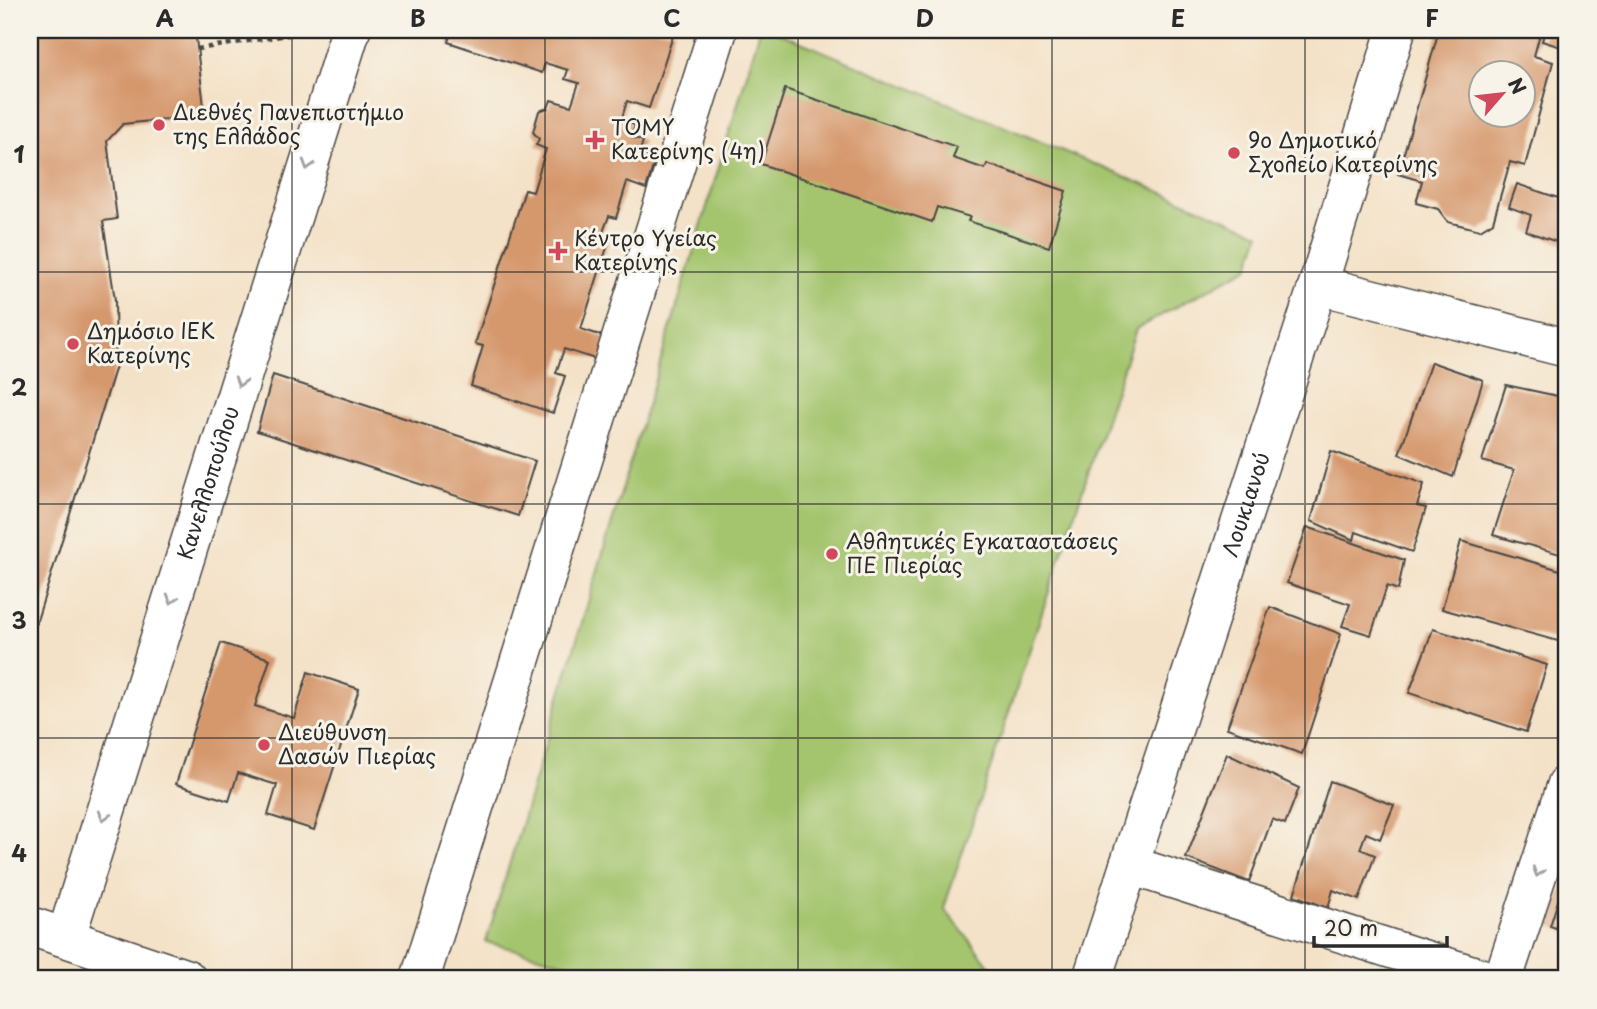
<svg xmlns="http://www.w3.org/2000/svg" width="1597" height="1009" font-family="'Playpen Sans',sans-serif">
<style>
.green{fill:#a4c56e;stroke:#68784c;stroke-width:2}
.building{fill:#d5976c;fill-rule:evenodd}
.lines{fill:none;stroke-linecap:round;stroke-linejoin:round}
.minor-casing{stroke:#494643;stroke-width:41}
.path{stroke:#494643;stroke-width:4.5;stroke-dasharray:5 5;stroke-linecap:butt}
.minor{stroke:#fff;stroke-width:38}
.oneway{stroke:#a0a0a0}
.grid{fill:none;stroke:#2b2b2b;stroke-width:2;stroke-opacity:0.55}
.poi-dot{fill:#d1495b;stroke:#f7f3e8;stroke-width:2.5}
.labels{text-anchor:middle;stroke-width:6;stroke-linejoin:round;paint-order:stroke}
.poi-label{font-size:21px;fill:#2b2b2b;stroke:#f7f3e8;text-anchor:start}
.street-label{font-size:21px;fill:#2b2b2b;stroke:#f7f3e8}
.neatline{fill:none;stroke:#2b2b2b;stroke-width:2.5}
.grid-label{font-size:23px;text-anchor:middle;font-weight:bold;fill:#2b2b2b}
</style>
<rect width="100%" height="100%" fill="#f7f3e8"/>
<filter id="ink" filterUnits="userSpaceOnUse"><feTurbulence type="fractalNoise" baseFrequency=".0143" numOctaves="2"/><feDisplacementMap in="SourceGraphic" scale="14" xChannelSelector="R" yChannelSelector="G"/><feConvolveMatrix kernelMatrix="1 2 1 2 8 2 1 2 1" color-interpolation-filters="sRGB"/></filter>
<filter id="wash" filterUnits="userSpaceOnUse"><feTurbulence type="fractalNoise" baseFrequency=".00686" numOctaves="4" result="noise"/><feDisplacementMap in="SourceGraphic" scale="28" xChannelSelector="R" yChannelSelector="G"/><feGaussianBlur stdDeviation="1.57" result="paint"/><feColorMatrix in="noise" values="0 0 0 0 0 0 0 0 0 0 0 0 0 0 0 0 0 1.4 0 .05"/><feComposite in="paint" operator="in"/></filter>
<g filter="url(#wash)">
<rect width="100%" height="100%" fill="#f4e2c8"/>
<polygon class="green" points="760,30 772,30 1260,233 1249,267 1136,329 944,908 1000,979 627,979 486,942"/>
<g id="blocks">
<g class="building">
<polygon points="30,30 195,30 205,115 123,124 107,141 117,219 103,221 115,300 116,366 30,643 30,322 33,296 30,272"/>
<polygon points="452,30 675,30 649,108 627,101 621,121 635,125 632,137 643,141 639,154 655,160 646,189 627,182 616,218 609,216 602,235 610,238 581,329 609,338 601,361 564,349 556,373 565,376 553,413 471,386 483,346 475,344 525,190 533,192 546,149 536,145 539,139 533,132 539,111 548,108 551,100 571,106 579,83 565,79 568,70 545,63 542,73 448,42"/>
<path d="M1439,30H1541L1534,56L1553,62L1525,166L1510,162L1493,222L1480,230L1448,222L1438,209L1416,203L1422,181L1398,174ZM1482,74H1524V116H1482Z"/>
<polygon points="1545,30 1567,30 1567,49 1542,41"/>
<polygon points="785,89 957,147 953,158 985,169 987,164 1066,191 1049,247 968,221 970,217 937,207 932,222 761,164"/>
<polygon points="1517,184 1567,201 1565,245 1526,231 1531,215 1509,207"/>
<polygon points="1431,362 1483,380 1453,477 1399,454"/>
<polygon points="273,375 535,461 518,516 257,431"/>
<polygon points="1506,385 1567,398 1567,556 1493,535 1514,470 1482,461"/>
<polygon points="1331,451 1424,484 1417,506 1426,508 1412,552 1356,532 1354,540 1311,521"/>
<polygon points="1307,527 1404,560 1398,590 1387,586 1371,635 1342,626 1350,604 1287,583"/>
<polygon points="1461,541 1567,572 1565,643 1442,609"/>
<polygon points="1270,607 1341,634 1302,754 1227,728"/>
<polygon points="1433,629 1547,665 1526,732 1409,693"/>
<polygon points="221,643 270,659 255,706 294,718 308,672 359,689 314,830 268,815 277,785 238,773 229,801 176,784"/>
<polygon points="1227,754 1299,788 1285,824 1272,819 1249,882 1186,858"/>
<polygon points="1330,781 1394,805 1380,839 1366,833 1360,849 1375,855 1359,900 1333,890 1328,908 1294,895"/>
<polygon points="1567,873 1567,932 1550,926"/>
</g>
</g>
</g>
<g filter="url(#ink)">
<use href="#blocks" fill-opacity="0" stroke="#494643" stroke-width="2"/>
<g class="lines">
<g class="minor-casing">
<g id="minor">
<polyline points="1318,285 1567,348"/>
<polyline points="1129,865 1485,979"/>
<polyline points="30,926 187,979"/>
<path id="s1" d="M66,937L351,30"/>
<polyline points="420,979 717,33"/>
<path id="s2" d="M1092,979L1318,285L1396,30"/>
<polyline points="1503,979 1567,784"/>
</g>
</g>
<polyline class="path" points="197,49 307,32"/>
<use href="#minor" class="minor"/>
</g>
<defs><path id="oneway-chevron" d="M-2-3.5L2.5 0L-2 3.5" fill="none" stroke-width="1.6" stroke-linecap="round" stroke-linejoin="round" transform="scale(1.75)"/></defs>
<g class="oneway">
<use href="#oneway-chevron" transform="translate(308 165) rotate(107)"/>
<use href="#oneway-chevron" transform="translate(240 382) rotate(107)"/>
<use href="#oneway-chevron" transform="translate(172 599) rotate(107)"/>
<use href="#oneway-chevron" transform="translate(104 816) rotate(107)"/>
<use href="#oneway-chevron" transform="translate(1538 872) rotate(108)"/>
</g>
</g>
<path class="grid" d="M292,30V979M545,30V979M798,30V979M1052,30V979M1305,30V979M30,272H1567M30,504H1567M30,738H1567"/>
<g class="poi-dot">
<circle cx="159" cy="125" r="7"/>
<path d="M591.5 129.5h7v7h7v7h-7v7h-7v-7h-7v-7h7z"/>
<circle cx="1234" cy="153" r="7"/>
<path d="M554.5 240.5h7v7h7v7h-7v7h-7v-7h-7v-7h7z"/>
<circle cx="73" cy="344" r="7"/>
<circle cx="832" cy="554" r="7"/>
<circle cx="264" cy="745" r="7"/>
</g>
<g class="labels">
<g class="poi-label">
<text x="173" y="120">Διεθνές Πανεπιστήμιο<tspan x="173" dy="24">της Ελλάδος</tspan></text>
<text x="611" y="135">ΤΟΜΥ<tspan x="611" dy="24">Κατερίνης (4η)</tspan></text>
<text x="1248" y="148">9ο Δημοτικό<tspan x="1248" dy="24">Σχολείο Κατερίνης</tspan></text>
<text x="574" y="246">Κέντρο Υγείας<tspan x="574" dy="24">Κατερίνης</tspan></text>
<text x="87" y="339">Δημόσιο ΙΕΚ<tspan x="87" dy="24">Κατερίνης</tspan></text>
<text x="846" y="549">Αθλητικές Εγκαταστάσεις<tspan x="846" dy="24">ΠΕ Πιερίας</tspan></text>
<text x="278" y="740">Διεύθυνση<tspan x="278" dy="24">Δασών Πιερίας</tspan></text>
</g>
<g class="street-label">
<text dy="7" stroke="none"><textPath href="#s1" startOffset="476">Κανελλοπούλου</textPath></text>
<text dy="7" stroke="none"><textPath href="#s2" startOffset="499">Λουκιανού</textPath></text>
</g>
</g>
<rect width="1597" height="1009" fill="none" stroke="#f7f3e8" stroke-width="77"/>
<g transform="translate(1502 94) rotate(62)"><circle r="33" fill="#f7f3e8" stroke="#a5a39c" stroke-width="2"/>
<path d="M0-5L12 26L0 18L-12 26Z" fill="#d1495b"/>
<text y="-10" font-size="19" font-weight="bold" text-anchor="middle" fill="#2b2b2b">N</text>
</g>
<path d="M1314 936v10h133v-10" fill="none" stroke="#2b2b2b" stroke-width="3.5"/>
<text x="1324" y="936" font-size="21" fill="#2b2b2b" stroke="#f7f3e8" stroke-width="5" paint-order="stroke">20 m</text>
<rect x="38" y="38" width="1520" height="932" class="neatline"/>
<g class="grid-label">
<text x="165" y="27">A</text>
<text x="418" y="27">B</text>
<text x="672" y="27">C</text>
<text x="925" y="27">D</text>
<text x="1178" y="27">E</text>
<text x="1432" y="27">F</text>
<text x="19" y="163">1</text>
<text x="19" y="396">2</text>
<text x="19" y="629">3</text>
<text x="19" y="862">4</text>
</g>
</svg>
